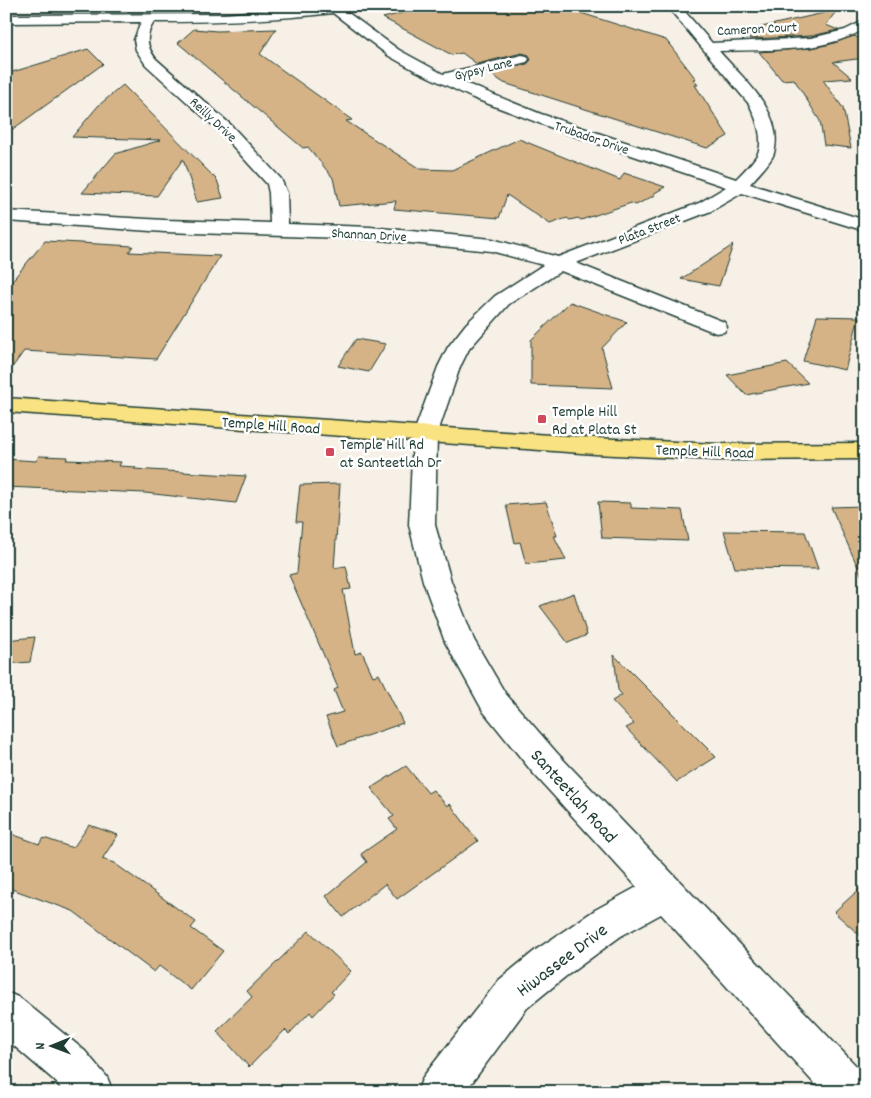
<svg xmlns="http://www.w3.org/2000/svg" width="871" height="1098" font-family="Dekko,sans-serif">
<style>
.building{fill:#d5b387;stroke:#1f3d34}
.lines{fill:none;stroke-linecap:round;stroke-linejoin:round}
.minor-casing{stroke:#1f3d34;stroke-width:3}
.major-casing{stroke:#1f3d34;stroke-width:3}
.minor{fill:#fff;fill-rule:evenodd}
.major{fill:#f8e281;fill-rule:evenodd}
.poi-dot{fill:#d1495b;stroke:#fff;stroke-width:2}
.labels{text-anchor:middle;stroke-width:5;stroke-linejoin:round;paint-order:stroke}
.far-street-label{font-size:14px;fill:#1f3d34;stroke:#fff}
.poi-label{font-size:16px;fill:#1f3d34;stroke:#fff;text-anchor:start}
.street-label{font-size:16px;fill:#1f3d34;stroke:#fff}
.near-street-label{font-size:19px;fill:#1f3d34;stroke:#fff}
</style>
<rect width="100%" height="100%" fill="#f7f0e7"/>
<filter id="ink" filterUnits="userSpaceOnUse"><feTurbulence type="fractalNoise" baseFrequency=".02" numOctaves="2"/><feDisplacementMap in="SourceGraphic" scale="10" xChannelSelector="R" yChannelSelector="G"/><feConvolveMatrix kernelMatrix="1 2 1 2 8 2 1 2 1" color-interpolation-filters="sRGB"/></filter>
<g filter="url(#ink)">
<g class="building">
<polygon points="428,6 559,6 666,40 696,79 693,79 698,85 695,85 728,136 707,148 504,83 489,73 527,64 531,60 529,55 522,53 477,64 462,53 452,55 383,18"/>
<polygon points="837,10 826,25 838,30 811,36 750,39 744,31"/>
<polygon points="194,29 217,31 276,29 260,54 352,120 346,121 420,169 452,170 519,139 620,180 624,173 665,187 653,194 655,195 636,205 631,203 581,220 578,218 570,220 567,218 550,224 507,195 499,218 394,209 396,201 339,206 333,178 308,147 303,148 178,43"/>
<polygon points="854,36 865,40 865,58 833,62 852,78 823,80 843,108 851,148 824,145 820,121 794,79 782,80 759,52 812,48 831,44"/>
<polygon points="88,49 103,64 6,134 6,74"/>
<polygon points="123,85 217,180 223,198 197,202 183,159 157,196 82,193 115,154 161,140 72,137 98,106"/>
<polygon points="45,241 133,246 129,252 220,256 156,359 24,351 6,376 6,288"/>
<polygon points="733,245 719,286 681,279"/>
<polygon points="570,302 627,322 602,348 613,388 531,385 531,340"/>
<polygon points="817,316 859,317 845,370 803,361"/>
<polygon points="356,339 386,344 369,372 338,366"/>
<polygon points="787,363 808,383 746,395 727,375"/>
<polygon points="39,456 68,457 66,460 121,462 119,466 136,467 134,469 246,476 236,503 145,493 6,487 6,459 36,461"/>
<polygon points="340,484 334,568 346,566 351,589 343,590 355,654 362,652 373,676 379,674 403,723 338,746 326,717 343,712 334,690 338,688 289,575 297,573 302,522 296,522 300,485"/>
<polygon points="546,502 557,536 554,536 566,560 526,564 520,542 515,543 506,505"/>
<polygon points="598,502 631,503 631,508 682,510 688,541 602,538"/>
<polygon points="865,506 865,583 831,507"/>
<polygon points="724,531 805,532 818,569 735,568"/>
<polygon points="574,593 587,635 568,643 540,606"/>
<polygon points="35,637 30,662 6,664 6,640"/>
<polygon points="614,655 716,757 677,782 626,728 634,724 612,701 622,695 618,690"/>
<polygon points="406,766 428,793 433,790 447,806 450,804 478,841 397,899 385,884 343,917 326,896 367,862 361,854 397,829 389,819 394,816 371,788"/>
<polygon points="89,825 118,835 102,859 114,863 196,922 191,928 223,951 191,990 159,966 154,972 73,911 6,887 6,832 39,844 44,838 73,848"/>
<polygon points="865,884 865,940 834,912"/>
<polygon points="309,931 351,971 331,992 334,994 313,1016 310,1012 289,1034 285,1030 249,1067 217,1031 252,997 247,991"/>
</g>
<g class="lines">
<g class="minor-casing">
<g id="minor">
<path d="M329,6H360L358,10L347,12L399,50L443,74L522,55L527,56L529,59L527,62L455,79L541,114L736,179C743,172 752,163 757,155C765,141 756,117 749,104L667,6H680L712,43L811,38L845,30L865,20V29C821,54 767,49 719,51C742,78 785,112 774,153C772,161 756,177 750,184L865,220V231L742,193L711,211L576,263L724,322L727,327L724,332L716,333L561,271L509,304L469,349L460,367L437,435L435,525L451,581L474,640L505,693L557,753L865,1075V1092H822L661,914L621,936L565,977L527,1008L465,1092H417L423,1077L499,980L537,949L595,910L637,887L533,773L483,711L445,642L423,581L409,525L413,435L438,367L448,347L466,324L495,296L543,265L491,251L370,239L165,232L6,221V211L165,220L270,223L269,193L267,184L219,131L146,65L136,50L134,40L141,22L6,23V15L224,14ZM333,13L389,56L416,71L473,98L560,131L726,187L699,203L558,257L492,239L370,227L288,224L287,193L281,179L231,125L156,59C146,46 145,36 154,22C214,22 273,20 333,13Z"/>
<polygon points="6,992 20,998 85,1051 107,1077 113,1092 64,1092 55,1081 6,1039"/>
</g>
</g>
<g class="major-casing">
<polygon id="major" points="6,398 595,438 717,444 865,443 865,459 717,460 595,454 6,412"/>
</g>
<use href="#minor" class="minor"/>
<use href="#major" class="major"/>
</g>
</g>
<g class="poi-dot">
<rect x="537" y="414" width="10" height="10" rx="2.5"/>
<rect x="325" y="447" width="10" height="10" rx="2.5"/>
</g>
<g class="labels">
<g class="far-street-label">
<text transform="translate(757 28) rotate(-3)" y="5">Cameron Court</text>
<text transform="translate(483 68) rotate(-14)" y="5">Gypsy Lane</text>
<text transform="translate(214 119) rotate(43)" y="5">Reilly Drive</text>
<text transform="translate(592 137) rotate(19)" y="5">Trubador Drive</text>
<text transform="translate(649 228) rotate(-21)" y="5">Plata Street</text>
<text transform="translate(369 234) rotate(3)" y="5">Shannan Drive</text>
</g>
<g class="poi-label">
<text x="552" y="416">Temple Hill<tspan x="552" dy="18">Rd at Plata St</tspan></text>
<text x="340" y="449">Temple Hill Rd<tspan x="340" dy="18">at Santeetlah Dr</tspan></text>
</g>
<g class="street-label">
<text transform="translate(271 424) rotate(4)" y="6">Temple Hill Road</text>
<text transform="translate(705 450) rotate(2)" y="6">Temple Hill Road</text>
</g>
<g class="near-street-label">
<text transform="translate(575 795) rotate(48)" y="7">Santeetlah Road</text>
<text transform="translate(561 959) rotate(-37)" y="7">Hiwassee Drive</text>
</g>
</g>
<rect width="871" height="1098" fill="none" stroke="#fff" stroke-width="25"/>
<rect x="12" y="12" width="846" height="1073" fill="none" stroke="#1f3d34" stroke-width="2" filter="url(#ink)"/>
<g transform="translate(52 1046) rotate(269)" stroke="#ffffff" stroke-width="4" paint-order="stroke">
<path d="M0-4L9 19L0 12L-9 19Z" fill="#1f3d34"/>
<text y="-8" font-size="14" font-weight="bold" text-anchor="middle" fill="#1f3d34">N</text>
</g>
</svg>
